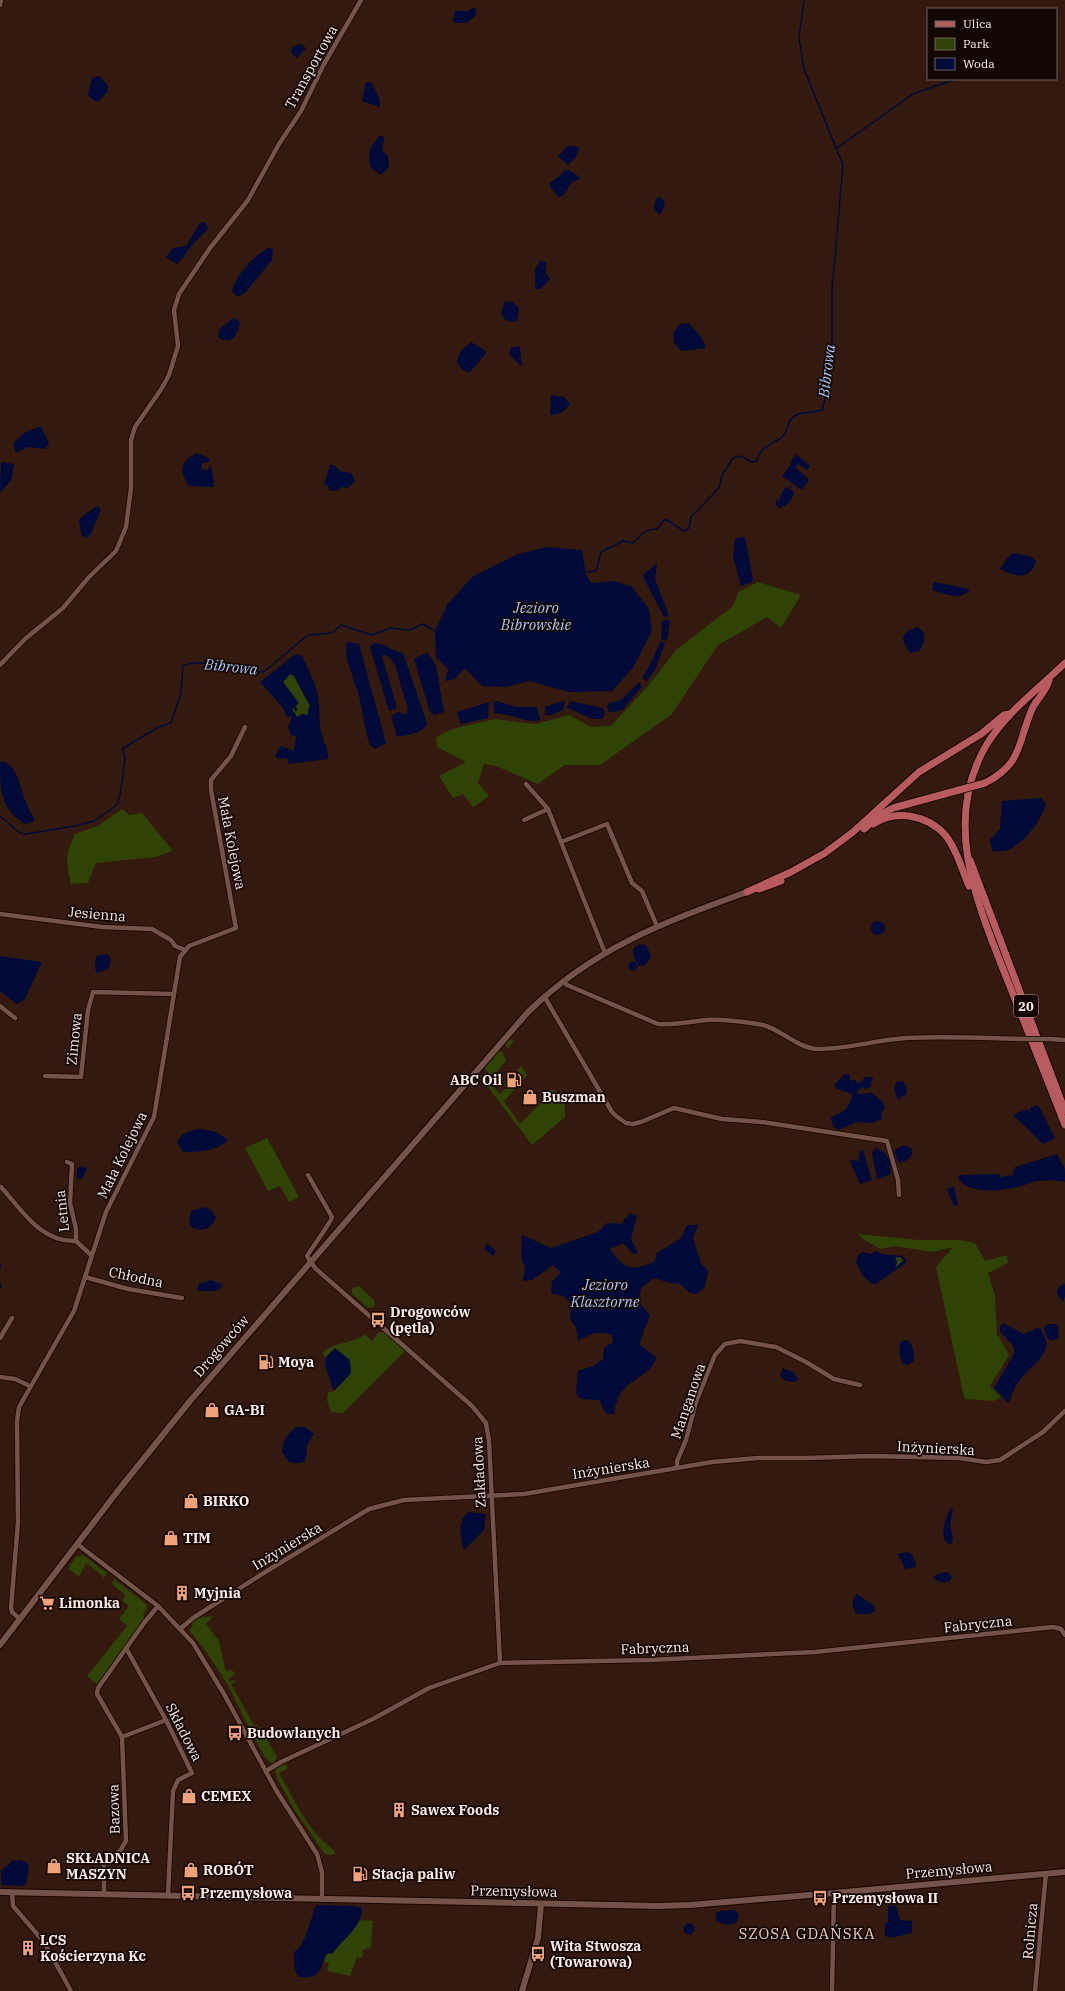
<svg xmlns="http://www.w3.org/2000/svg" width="1065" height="1991" font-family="'IBM Plex Serif',serif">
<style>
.green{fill:#2e4305}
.water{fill:#000a39;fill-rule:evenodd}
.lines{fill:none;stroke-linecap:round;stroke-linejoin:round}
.stream{stroke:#000a39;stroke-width:1.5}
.street-casing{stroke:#190300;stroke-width:6}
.secondary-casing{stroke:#190300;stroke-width:8}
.primary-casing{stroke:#190300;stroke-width:9}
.street{stroke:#745448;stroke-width:4.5}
.secondary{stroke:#745448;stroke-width:6}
.primary{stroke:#b85b5f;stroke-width:7}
.street-bridge-casing{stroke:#190300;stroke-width:6;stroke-linecap:butt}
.primary-bridge-casing{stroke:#190300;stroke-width:9;stroke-linecap:butt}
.street-bridge{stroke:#745448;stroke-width:4.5}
.primary-bridge{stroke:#b85b5f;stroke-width:7}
.labels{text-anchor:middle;stroke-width:3.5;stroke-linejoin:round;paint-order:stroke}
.shield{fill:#130704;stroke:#b7a6a0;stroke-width:1}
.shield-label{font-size:13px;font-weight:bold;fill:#fdeae3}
.street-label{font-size:14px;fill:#fdeae3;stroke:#130704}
.poi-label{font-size:14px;font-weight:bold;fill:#fdeae3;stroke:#130704;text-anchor:start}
.water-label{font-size:15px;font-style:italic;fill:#a8c5f5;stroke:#130704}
.neighbourhood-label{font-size:15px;letter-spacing:1px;fill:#efcabc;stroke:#130704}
</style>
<rect width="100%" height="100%" fill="#33190e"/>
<g class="green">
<polygon points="758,582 801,595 781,628 767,617 718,645 672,714 600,765 565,765 538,784 496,766 484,764 478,783 489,796 473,807 463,794 453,798 439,776 466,762 437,747 436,738 441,734 456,728 495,719 535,724 569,715 591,727 611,726 647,687 677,649 733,606 738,592"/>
<polygon points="290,674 294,676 310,706 309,715 297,717 292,709 296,708 298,703 283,682"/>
<path d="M122,809L129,815L142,813L173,851L155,857L96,863L88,883L71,884C66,862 65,854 75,834L98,826Z"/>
<polygon points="508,1039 514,1040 508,1049 514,1059 505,1044"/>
<polygon points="498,1051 503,1052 506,1061 496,1073 489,1074 483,1067"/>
<polygon points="521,1066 527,1075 504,1101 520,1124 546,1097 550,1090 555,1090 565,1105 565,1117 532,1145 479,1075 483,1076 500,1094 507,1087 504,1085"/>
<polygon points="267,1138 299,1197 289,1202 280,1186 268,1191 245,1148"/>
<path d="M858,1234L919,1240H960L975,1243L985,1261L1007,1255L1008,1263L988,1273L995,1295L997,1334L1009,1355L990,1386L1001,1397L993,1401L965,1399L963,1393L936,1267L953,1247L932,1252L894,1246L880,1249C872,1243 865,1242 858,1234Z"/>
<polygon points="900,1257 904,1262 895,1268 897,1262 894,1258"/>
<polygon points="359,1286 375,1301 374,1307 368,1308 352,1294 352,1288"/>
<path d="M379,1332H384L405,1351L343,1413L331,1412L327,1400L328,1392L334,1391L351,1373L335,1348L326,1357L322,1353C335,1341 354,1344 365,1334L372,1341Z"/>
<polygon points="83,1555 107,1573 103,1579 103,1576 86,1563 79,1577 68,1568 76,1557"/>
<polygon points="114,1579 146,1604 147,1609 143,1615 145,1618 97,1684 87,1676 127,1626 119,1619 129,1606 123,1601 125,1595 112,1584"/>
<polygon points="213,1616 206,1624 219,1641 225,1669 227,1671 232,1670 235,1674 228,1679 230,1682 234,1680 235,1682 231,1684 254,1725 259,1725 250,1730 228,1685 207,1653 189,1630 193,1625 191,1622 198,1618"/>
<polygon points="260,1727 277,1757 273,1764 266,1759 251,1732"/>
<path d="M285,1764L288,1768L279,1773C294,1799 308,1832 334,1850L335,1854L328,1855L324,1853L292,1806L277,1778L275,1769Z"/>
<path d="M360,1920L373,1921L371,1947L363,1950L362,1958L357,1957L350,1976L327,1971L329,1963L324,1962L327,1954L333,1953C341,1941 353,1933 360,1920Z"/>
</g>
<g class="water">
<polygon points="473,7 476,10 476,15 467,23 455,23 453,19 455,11 468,11"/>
<polygon points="300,44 306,48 297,58 291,52 292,47"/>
<polygon points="100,76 108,86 107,92 98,102 92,99 88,95 92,78"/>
<polygon points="366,82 372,83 379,98 380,107 362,101"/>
<path d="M380,135L384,137L382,151L388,156L389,167L381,175L371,168C367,151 370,149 380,135Z"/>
<polygon points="568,146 580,147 575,158 568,165 558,156"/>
<polygon points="565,170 569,170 581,178 571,183 563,196 558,197 550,186 550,183 558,177"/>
<path d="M661,197L665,203L662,212L659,215C653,209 653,205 657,198Z"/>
<path d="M205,222L208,228C204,234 198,238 193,244C187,251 184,258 177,264L166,257L173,248L186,246C192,238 194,231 200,223Z"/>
<path d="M270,247L273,251L272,260L245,293L237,297L232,291C235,276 256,253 270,247Z"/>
<polygon points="540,261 546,262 546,273 550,279 541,289 535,289 535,270"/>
<path d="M505,301L512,302L519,308L517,321C509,323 505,321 501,314Z"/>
<path d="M233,318L240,322C237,335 232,346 218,337L219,330Z"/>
<polygon points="689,323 701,337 706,348 681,351 674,343 673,333 680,324"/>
<polygon points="471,342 487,352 469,373 462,369 457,362 460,352"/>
<polygon points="518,346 520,347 522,367 509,354 511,348"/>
<path d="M551,395L564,397L570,404C565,411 559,415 550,415Z"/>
<polygon points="38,427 41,427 49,443 45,449 28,447 16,453 13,443 24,433"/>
<path d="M198,453L209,459V462L202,463L201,467L203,470H207L211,465L214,485L213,487L189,486C179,471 180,460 198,453Z"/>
<polygon points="797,455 810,466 807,470 798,464 795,467 809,480 802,490 782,476 790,465 794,456"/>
<polygon points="1,462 14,464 11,480 0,493"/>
<polygon points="330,465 334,465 340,471 351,473 355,481 348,488 341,487 339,490 330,491 328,486 324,485"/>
<path d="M787,487L794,492C793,499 786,507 779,508L775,504L777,500L779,501L783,490Z"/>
<polygon points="97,506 101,509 91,534 86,538 81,534 79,519"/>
<polygon points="743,537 745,538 753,579 752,582 741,586 733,557 735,539"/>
<polygon points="548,547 582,550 586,575 591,583 615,581 632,587 649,609 652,631 632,669 612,691 569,692 529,681 505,687 482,686 465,668 454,679 445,681 448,669 436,657 435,631 447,605 472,577 518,554"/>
<path d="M1013,553L1029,556L1036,561C1029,581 1016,577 1000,569L1009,556Z"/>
<polygon points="657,563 655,579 669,616 664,617 643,577 644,574"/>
<path d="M934,582L970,589C961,602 943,593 932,590Z"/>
<polygon points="666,619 670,622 667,641 661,639 662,622"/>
<path d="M918,627L924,633V642L919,651L910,653C900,639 900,632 918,627Z"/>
<path d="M661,641L665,643L656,668L646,682L642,677C650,667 655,653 661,641Z"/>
<polygon points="349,642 359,644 386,743 375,749 370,745 367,736 359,695 347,660 346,643"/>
<path d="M374,643C387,644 392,651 403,653L427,723C426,732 404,737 397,736L391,716L398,712L406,715L408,709L395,665L391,659L384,654L382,656L397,708L389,711L370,647Z"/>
<polygon points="427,652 436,666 444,712 434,715 430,712 414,659"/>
<path d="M298,654L302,656C308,669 315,682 318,696C320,708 319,720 321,732C323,742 329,749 328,759L288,764L287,758L279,759L275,756L281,746L294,751L296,736L291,735L288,727L292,718L290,716L286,717L284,709L260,682L294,655ZM290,674L294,676L310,706L308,710V715L302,714L297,717L292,709L294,708L295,711L298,710L295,706L299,703L283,682Z"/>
<path d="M639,682L642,687C637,692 624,709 622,710C619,711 613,712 609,712L607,706L609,703L621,700Z"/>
<polygon points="565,700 563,710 549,716 545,714 545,707"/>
<path d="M496,701L517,707H537L540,720C524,724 511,712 495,714L493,702Z"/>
<polygon points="570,701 603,708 605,716 601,719 593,719 567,708"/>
<polygon points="489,702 488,718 461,724 457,712"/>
<path d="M2,761C19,767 19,786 25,800C27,807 31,813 35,819L32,822L25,824C0,808 0,790 0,762Z"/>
<path d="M1041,798L1046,804C1041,821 1025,842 1008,850C1004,852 997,851 992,851L990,840L1000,829L1002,801Z"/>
<circle cx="878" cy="928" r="7"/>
<path d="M640,944L646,945L651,956C648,962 646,966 639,966L634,957L633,949Z"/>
<polygon points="107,954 111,959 109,968 97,974 95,968 96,956"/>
<polygon points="0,956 42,962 25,999 17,1004 0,991"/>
<circle cx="633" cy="966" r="4.5"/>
<path d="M845,1074L850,1075V1080H855L859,1084L865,1077H872L873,1079L870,1084L872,1086L865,1089L862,1087L856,1094L872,1093L883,1102L885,1107L881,1115L882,1119L873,1123L857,1122L838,1130L833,1126L831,1117C843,1113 851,1107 852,1094L835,1088V1084Z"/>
<polygon points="897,1081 903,1082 907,1088 906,1094 898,1100 894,1089"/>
<polygon points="1038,1105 1055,1138 1043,1144 1013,1115 1028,1109 1030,1111 1030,1108"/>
<path d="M201,1129L216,1132L228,1140C218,1151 197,1152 183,1152L177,1142C182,1132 191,1130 201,1129Z"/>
<path d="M904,1145L912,1149C914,1158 906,1161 899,1163L894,1151Z"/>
<path d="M875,1148C886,1150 893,1162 890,1174L882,1178L877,1179L872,1153Z"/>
<polygon points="863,1150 872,1180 860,1184 850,1161 853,1159 858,1162 860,1151"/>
<path d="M1057,1154L1065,1169V1182C1055,1180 1047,1180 1037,1181C1029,1183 1021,1187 1013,1188C997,1191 968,1194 958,1178L960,1175L999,1174L1000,1177L1012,1175L1013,1178V1173L1015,1167Z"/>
<polygon points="81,1166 85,1167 87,1169 82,1179 77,1179 77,1169"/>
<polygon points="954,1186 958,1205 954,1206 947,1189"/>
<path d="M206,1207L212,1211L216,1218C210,1230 202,1232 191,1227L189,1222L191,1211Z"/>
<path d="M630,1213L637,1216L631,1239L638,1253L633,1254L623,1243L610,1249C624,1270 632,1272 655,1261L657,1253L681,1238L687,1225H698L693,1238L701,1263L708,1271L705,1287L697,1294L690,1293L680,1284L670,1283L654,1278L641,1288L639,1302L650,1315L639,1344L657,1358C642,1386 619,1376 614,1414H606L599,1400L581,1399L576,1393L578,1371L593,1366L603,1359L604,1348L613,1342L612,1335C598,1330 590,1334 578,1341L576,1327L570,1319L572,1304L563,1296L551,1293L552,1281L561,1273L553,1265L532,1280L523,1281L525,1268L521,1257L522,1235L551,1248L598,1232L607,1223L621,1224Z"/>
<polygon points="487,1243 496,1251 493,1256 484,1249"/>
<path d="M875,1251L882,1254L903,1256L907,1262L876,1284H872L863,1276L856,1262L859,1254L863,1252L871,1254ZM895,1257H900L904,1260L895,1268L897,1262Z"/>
<polygon points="211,1280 221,1284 222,1288 215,1291 198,1291 197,1289 199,1284"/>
<polygon points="1065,1284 1065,1296 1063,1302 1057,1294 1057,1290 1060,1286"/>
<path d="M1003,1323L1024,1334L1037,1328L1041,1329L1047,1343C1045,1360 1027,1369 1018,1383C1014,1387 1012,1397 1008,1403L994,1388L1014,1354V1347L1000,1331V1327Z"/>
<path d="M1048,1324H1055L1058,1326L1059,1338L1052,1341C1046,1339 1045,1333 1044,1327Z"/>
<path d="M908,1340C913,1345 915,1356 913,1362L907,1365L903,1364C899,1356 898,1350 901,1341Z"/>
<polygon points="335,1348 350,1360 351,1373 334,1391 325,1365 326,1357"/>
<polygon points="783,1368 793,1372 798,1379 795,1382 786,1381 780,1376"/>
<path d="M296,1427H305L314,1434L307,1445V1452L305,1461L300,1463L289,1462L282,1452C283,1440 287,1435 296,1427Z"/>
<path d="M951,1508H953L950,1526L953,1538L952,1543L949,1544L944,1540C942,1529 945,1518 951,1508Z"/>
<path d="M469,1512L486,1514L484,1530L464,1550C460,1538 457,1519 469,1512Z"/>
<polygon points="907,1552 912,1555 916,1564 915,1567 905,1569 898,1554"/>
<path d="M945,1572L949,1573L952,1577L950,1581C943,1583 939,1583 934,1578V1576Z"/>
<path d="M857,1594L874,1606L875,1611L869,1614H856C852,1605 851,1601 857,1594Z"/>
<polygon points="21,1860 27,1863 29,1867 26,1884 23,1886 2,1885 1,1882 1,1871 12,1861"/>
<path d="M316,1905L354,1906L362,1908C362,1928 343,1938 333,1953L326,1954C320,1971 319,1979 299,1977C293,1970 294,1961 294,1952L300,1947L306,1935Z"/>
<polygon points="888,1906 896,1906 900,1920 912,1921 912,1933 891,1938 885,1936 885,1923 888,1922"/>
<polygon points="734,1910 737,1912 739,1916 736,1923 728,1925 716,1921 716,1913 720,1911"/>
<circle cx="689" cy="1929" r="5.5"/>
</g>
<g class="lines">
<g class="stream">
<polyline points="804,0 799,38 804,69 843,165 837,233"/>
<polyline points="837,148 913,94 955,79"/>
<polyline points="789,488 791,486"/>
<path d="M585,572L596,571L601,552L623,541L633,543L647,530L657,529L665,519L684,531L689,528L691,517L719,488L722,475L733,458L741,456L752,462L757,461C762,443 772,447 783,436C790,428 786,420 798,414C801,413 816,412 822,410L827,391L832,355V288L837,236"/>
<path d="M0,816L20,833L26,834L75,826L94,821L114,807L118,803L121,789L125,759L123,748L159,727L171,723L181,693L183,666C200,657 240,669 260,672L265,671L308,635L332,633L341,625L372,635L390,628L410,630L423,624L435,631"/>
<polyline points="0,1263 0,1269"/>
<polyline points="0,1284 1,1285 0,1288"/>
</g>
<g class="street-casing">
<g id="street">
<polyline points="0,5 1,0"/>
<polyline points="0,665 25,639 63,608 89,577 116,551 126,527 131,488 131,440 135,427 162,388 169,375 178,346 174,310 179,294 210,248 248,200 279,144 301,111 324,64 361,0"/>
<polyline points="526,784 548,809 561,842"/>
<polyline points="524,820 548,809"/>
<polyline points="0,914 102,927 152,929 171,940 175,946 185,950"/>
<polyline points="605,953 561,842 607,824 632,883 642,891 657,926"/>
<path d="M563,981L567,985L658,1024C674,1025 690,1022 706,1020C722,1019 748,1022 763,1025C782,1030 799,1049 818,1049C848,1049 876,1040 906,1038C944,1036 982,1038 1021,1039"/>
<polyline points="544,996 612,1112 616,1116 626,1123 633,1124 641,1122 674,1108 722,1119 762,1122 887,1141 898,1180 899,1195"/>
<polyline points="0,1006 15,1018"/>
<polyline points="1049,1039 1065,1040"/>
<polyline points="45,1076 81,1077 88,1010 93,992 174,994"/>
<polyline points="67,1162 72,1164 70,1203 76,1229 76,1241 91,1255"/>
<path d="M308,1175L332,1217C332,1221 311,1249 307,1256L315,1268L472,1406L486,1423L489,1441L500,1663"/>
<path d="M1,1187C22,1210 41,1243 76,1241"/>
<polyline points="85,1277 128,1289 182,1298"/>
<polyline points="0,1338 12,1318"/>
<polyline points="0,1377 15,1379 30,1386"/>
<polyline points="677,1468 677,1461 686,1440 696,1402 715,1355 725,1344 740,1341 776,1347 806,1362 834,1379 860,1385"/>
<polyline points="77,1544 158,1606 193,1643 224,1694 276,1790 317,1854 322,1872 322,1899"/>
<polyline points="20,1619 12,1612 11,1608 18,1522 17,1421 19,1407 74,1311 106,1212 154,1117 180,957 189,946 236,928 211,790 211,780 231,756 245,727"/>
<polyline points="180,1629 193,1618 262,1574 369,1509 404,1500 524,1494 712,1462 758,1458 806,1458 872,1456 959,1458 986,1462 1000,1460 1043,1432 1065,1411"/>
<polyline points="126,1648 166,1720 192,1773 178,1780 173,1791 168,1895"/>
<polyline points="122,1737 166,1720"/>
<polyline points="266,1771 281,1762 373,1719 429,1688 500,1663 649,1660 815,1652 1053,1627 1061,1629 1065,1635"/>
<polyline points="12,1892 13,1906 44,1942 71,1991"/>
<polyline points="104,1894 104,1861 120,1851 126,1841 122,1737 97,1694 98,1688 144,1623 158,1606"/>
<polyline points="832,1991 834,1893"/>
<polyline points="1035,1991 1046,1873"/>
</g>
</g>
<g class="secondary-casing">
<g id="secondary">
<path d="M0,1645L117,1492L190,1401L528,1012C594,948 662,923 747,892"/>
<polyline points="0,1892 659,1906 690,1905 834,1893 1065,1872"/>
<polyline points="522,1991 538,1938 541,1904"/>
</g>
</g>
<g class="primary-casing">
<g id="primary">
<path d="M1065,663C1038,689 1007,712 987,744C941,821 977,903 1007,979C1026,1027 1046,1076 1065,1125"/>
<path d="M985,783C1024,763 1017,742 1033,707C1038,698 1047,690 1049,680"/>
<path d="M873,824C897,809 928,815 946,836C957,850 962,870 969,886"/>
<polyline points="864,829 880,815 893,808 959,790"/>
<polyline points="970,860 1065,1111"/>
<polyline points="759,889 781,881"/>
<polyline points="747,892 791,872 825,853 853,832 919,772 981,734 1004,715 1009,714"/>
</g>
</g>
<use href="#street" class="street"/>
<use href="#secondary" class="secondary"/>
<use href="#primary" class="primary"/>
<g class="street-bridge-casing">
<polyline id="street-bridge" points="1021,1039 1049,1039"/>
</g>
<g class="primary-bridge-casing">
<polyline id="primary-bridge" points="959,790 985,783"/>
</g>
<use href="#street-bridge" class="street-bridge"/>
<use href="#primary-bridge" class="primary-bridge"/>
</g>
<defs>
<g id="fuel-bare" transform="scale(1.2)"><path d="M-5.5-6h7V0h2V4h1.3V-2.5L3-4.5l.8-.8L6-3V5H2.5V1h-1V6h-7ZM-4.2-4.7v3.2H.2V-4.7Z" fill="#f0a27a" stroke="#130704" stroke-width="2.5" paint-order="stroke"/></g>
<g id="shop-bare" transform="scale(1.2)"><path d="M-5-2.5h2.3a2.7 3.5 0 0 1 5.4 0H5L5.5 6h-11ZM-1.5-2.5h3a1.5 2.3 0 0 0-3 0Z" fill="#f0a27a" stroke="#130704" stroke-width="2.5" paint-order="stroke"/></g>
<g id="bus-bare" transform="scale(1.2)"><path d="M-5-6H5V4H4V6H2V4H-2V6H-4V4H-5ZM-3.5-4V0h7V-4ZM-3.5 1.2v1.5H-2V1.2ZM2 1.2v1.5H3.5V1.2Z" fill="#f0a27a" stroke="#130704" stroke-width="2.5" paint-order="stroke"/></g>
<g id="building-bare" transform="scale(1.2)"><path d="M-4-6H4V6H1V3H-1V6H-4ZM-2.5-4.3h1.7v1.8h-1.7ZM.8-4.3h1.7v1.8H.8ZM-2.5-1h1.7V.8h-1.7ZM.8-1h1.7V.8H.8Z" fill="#f0a27a" stroke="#130704" stroke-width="2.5" paint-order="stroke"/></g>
<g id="supermarket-bare" transform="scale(1.2)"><path d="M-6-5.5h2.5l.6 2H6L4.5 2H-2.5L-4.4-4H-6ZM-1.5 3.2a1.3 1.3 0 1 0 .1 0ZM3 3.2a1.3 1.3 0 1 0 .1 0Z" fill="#f0a27a" stroke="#130704" stroke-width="2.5" paint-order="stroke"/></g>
</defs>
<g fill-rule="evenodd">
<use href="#fuel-bare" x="514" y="1080"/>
<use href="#shop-bare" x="530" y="1097"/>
<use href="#bus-bare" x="378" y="1320"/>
<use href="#fuel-bare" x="266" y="1362"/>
<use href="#shop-bare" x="212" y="1410"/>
<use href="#shop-bare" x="191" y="1501"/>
<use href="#shop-bare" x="171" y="1538"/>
<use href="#building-bare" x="182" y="1593"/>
<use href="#supermarket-bare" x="47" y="1603"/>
<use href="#bus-bare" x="235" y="1733"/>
<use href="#shop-bare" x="189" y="1796"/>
<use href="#building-bare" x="399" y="1810"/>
<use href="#shop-bare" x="54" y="1866"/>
<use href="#shop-bare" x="191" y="1870"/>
<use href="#fuel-bare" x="360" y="1874"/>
<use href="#bus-bare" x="188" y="1893"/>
<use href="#bus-bare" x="820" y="1898"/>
<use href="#building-bare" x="28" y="1948"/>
<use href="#bus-bare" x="538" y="1954"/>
</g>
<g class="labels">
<rect class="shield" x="1014" y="995" width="24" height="22" rx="3"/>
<g class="shield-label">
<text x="1026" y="1011">20</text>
</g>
<g class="street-label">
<text transform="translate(311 67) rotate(-61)" y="5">Transportowa</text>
<text transform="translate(232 843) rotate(79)" y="5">Mała Kolejowa</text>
<text transform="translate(97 914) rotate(5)" y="5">Jesienna</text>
<text transform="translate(74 1039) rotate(-84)" y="5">Zimowa</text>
<text transform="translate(122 1155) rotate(-64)" y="5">Mała Kolejowa</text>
<text transform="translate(62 1211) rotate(-96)" y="5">Letnia</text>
<text transform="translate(136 1277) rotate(12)" y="5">Chłodna</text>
<text transform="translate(221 1346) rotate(-49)" y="5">Drogowców</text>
<text transform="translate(688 1401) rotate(-71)" y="5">Manganowa</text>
<text transform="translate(936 1448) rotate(3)" y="5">Inżynierska</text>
<text transform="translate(611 1468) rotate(-9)" y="5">Inżynierska</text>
<text transform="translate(479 1472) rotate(-93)" y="5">Zakładowa</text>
<text transform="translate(287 1546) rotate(-31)" y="5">Inżynierska</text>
<text transform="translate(978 1624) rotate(-6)" y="5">Fabryczna</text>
<text transform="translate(655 1648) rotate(-2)" y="5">Fabryczna</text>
<text transform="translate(184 1732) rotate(63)" y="5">Składowa</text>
<text transform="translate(114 1809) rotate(-92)" y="5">Bazowa</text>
<text transform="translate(949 1870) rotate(-5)" y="5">Przemysłowa</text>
<text transform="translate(514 1891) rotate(1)" y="5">Przemysłowa</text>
<text transform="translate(1030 1931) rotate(-85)" y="5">Rolnicza</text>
</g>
<g class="poi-label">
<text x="502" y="1085" text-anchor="end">ABC Oil</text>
<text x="542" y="1102">Buszman</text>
<text x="390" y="1317">Drogowców<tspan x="390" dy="16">(pętla)</tspan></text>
<text x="278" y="1367">Moya</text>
<text x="224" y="1415">GA-BI</text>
<text x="203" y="1506">BIRKO</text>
<text x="183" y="1543">TIM</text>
<text x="194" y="1598">Myjnia</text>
<text x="59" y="1608">Limonka</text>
<text x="247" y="1738">Budowlanych</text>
<text x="201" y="1801">СEMEX</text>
<text x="411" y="1815">Sawex Foods</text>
<text x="66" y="1863">SKŁADNICA<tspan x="66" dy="16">MASZYN</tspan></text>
<text x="203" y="1875">ROBÓT</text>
<text x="372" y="1879">Stacja paliw</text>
<text x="200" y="1898">Przemysłowa</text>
<text x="832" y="1903">Przemysłowa II</text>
<text x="40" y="1945">LCS<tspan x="40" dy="16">Kościerzyna Kc</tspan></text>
<text x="550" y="1951">Wita Stwosza<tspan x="550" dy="16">(Towarowa)</tspan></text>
</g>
<g class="water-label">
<text transform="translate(827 371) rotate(-83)" y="5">Bibrowa</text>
<text x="536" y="613">Jezioro<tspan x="536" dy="17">Bibrowskie</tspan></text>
<text transform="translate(231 667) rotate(6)" y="5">Bibrowa</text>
<text x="605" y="1290">Jezioro<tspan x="605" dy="17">Klasztorne</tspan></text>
</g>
<g class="neighbourhood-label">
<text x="807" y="1939">SZOSA GDAŃSKA</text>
</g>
</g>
<rect x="927" y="8" width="130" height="72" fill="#130704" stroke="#71625d"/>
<rect x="935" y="21" width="20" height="6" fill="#b85b5f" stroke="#71625d"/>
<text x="963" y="28" font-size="12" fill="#fdeae3">Ulica</text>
<rect x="935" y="38" width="20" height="12" fill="#2e4305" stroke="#71625d"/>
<text x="963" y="48" font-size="12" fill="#fdeae3">Park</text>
<rect x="935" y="58" width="20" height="12" fill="#000a39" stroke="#71625d"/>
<text x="963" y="68" font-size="12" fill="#fdeae3">Woda</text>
</svg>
